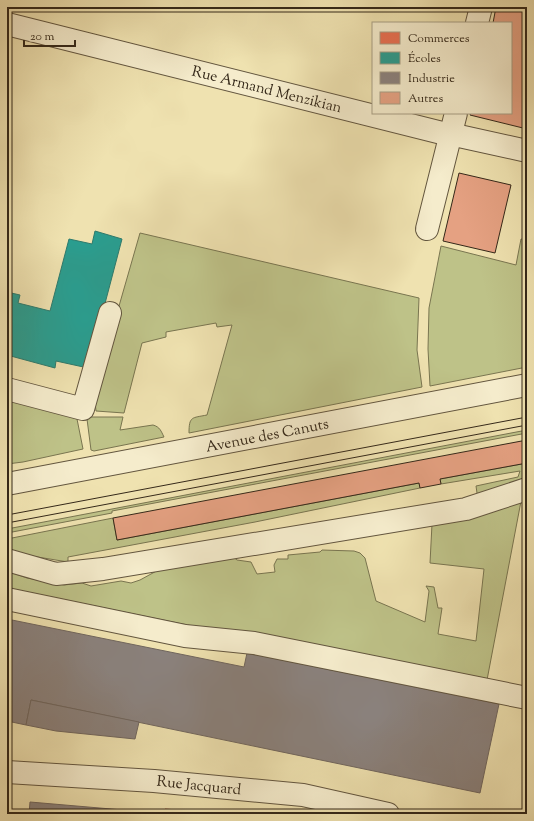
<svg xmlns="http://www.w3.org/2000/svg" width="534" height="821" font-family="'Sorts Mill Goudy',serif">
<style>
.green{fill:#bec288;stroke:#797550}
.shops{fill:#e76f51;stroke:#b15a40}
.schools{fill:#2a9d8f;stroke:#2d7a6c}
.industry{fill:#8a817c;stroke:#70665e}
.building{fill:#e5a182;stroke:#342819}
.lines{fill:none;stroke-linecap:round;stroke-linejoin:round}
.minor-casing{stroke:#63563f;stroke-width:24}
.minor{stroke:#f5eccc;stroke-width:22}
.tram{stroke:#342819;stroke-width:1}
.labels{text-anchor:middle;stroke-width:4;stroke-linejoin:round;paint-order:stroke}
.street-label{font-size:15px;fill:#342819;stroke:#f5eccc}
</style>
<rect width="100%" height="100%" fill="#efe2b0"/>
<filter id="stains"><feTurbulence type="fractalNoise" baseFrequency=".005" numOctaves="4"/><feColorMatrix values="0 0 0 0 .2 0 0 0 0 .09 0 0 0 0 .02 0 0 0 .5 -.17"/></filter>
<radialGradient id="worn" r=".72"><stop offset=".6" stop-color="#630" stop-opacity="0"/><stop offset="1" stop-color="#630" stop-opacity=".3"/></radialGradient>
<g class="green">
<path d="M140,233L419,298L417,350L422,387L189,433C189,416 192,418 207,415L232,325L217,327L216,323L166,332V337L142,343L124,413L96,411L94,393Z"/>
<polygon points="521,239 527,240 527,367 430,386 428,349 429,308 441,246 516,265"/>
<polygon points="7,396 76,414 83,449 23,462 7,464"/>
<path d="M90,417H123L120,430L153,425C160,427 161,431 164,437L94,451L91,450L87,419Z"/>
<polygon points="527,430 527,433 112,511 112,513 7,533 7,529"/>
<polygon points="527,463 527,483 478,500 476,486 518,477 520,471 441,484 440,479"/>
<polygon points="419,483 420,488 255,522 68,557 68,562 7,552 7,539 113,518 117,540"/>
<polygon points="522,496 487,680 246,637 7,588 7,571 27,578 64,585 82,583 91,586 121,581 131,583 140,580 162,568 232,556 237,560 251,562 257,574 275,572 274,565 277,559 288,559 288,555 320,552 322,550 354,551 360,553 365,558 376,601 425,622 429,591 426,586 434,587 438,608 442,608 438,634 476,641 484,569 430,563 432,524"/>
</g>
<polygon class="shops" points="165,809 226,814 164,814"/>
<polygon class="schools" points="95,231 122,239 88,368 56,361 55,368 7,355 7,292 20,295 18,303 50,311 69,239 92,244"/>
<g class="industry">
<polygon points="7,619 244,667 247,653 499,704 480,793 31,700 26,725 7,721"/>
<polygon points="31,700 139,722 135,739 56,731 26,725"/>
<polygon points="30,802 146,812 146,814 29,814"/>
</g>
<g class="building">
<polygon points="496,7 527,7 527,129 470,115 471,113 511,113 511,23 493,23"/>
<polygon points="459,173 511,185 495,253 443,241"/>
<polygon points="527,440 527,463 440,479 441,484 420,488 419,483 117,540 113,518"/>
</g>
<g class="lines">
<g class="minor-casing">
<g id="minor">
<polyline points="477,23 481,7"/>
<polyline points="7,24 450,135 459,136 527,151"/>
<polyline points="427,229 456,113"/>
<polyline points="7,389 83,409 110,313"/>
<polyline points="7,484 527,385"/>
<polyline points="7,560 56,574 103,569 466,509 527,489"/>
<polyline points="7,599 185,636 254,643 527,698"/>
<polyline points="7,772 154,781 303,795 388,814"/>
</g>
</g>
<use href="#minor" class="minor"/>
<g class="tram">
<polyline points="7,515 527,417"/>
<polyline points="7,523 527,425"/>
</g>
</g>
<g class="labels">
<g class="street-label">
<text transform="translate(267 89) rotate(14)" y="5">Rue Armand Menzikian</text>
<text transform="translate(267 435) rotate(-11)" y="5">Avenue des Canuts</text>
<text transform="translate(199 785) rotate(6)" y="5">Rue Jacquard</text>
</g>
</g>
<rect width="534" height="821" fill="none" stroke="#efe2b0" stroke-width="24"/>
<rect x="8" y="8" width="518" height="805" fill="none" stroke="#342819" stroke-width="2"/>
<rect x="12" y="12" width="510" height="797" fill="none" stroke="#342819"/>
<rect x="372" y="22" width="140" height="92" fill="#f5eccc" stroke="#a89e84"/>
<rect x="380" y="32" width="20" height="12" fill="#e76f51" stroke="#a89e84"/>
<text x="408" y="42" font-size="12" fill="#342819">Commerces</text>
<rect x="380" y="52" width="20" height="12" fill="#2a9d8f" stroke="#a89e84"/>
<text x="408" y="62" font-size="12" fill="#342819">Écoles</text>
<rect x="380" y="72" width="20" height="12" fill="#8a817c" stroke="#a89e84"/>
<text x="408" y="82" font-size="12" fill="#342819">Industrie</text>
<rect x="380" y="92" width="20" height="12" fill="#e5a182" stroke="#a89e84"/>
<text x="408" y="102" font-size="12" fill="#342819">Autres</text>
<path d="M24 40v6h51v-6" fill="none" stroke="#342819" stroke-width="2"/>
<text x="30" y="40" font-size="12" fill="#342819" stroke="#f5eccc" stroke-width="3" paint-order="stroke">20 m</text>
<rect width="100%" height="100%" filter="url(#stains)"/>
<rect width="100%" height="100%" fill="url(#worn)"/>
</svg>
